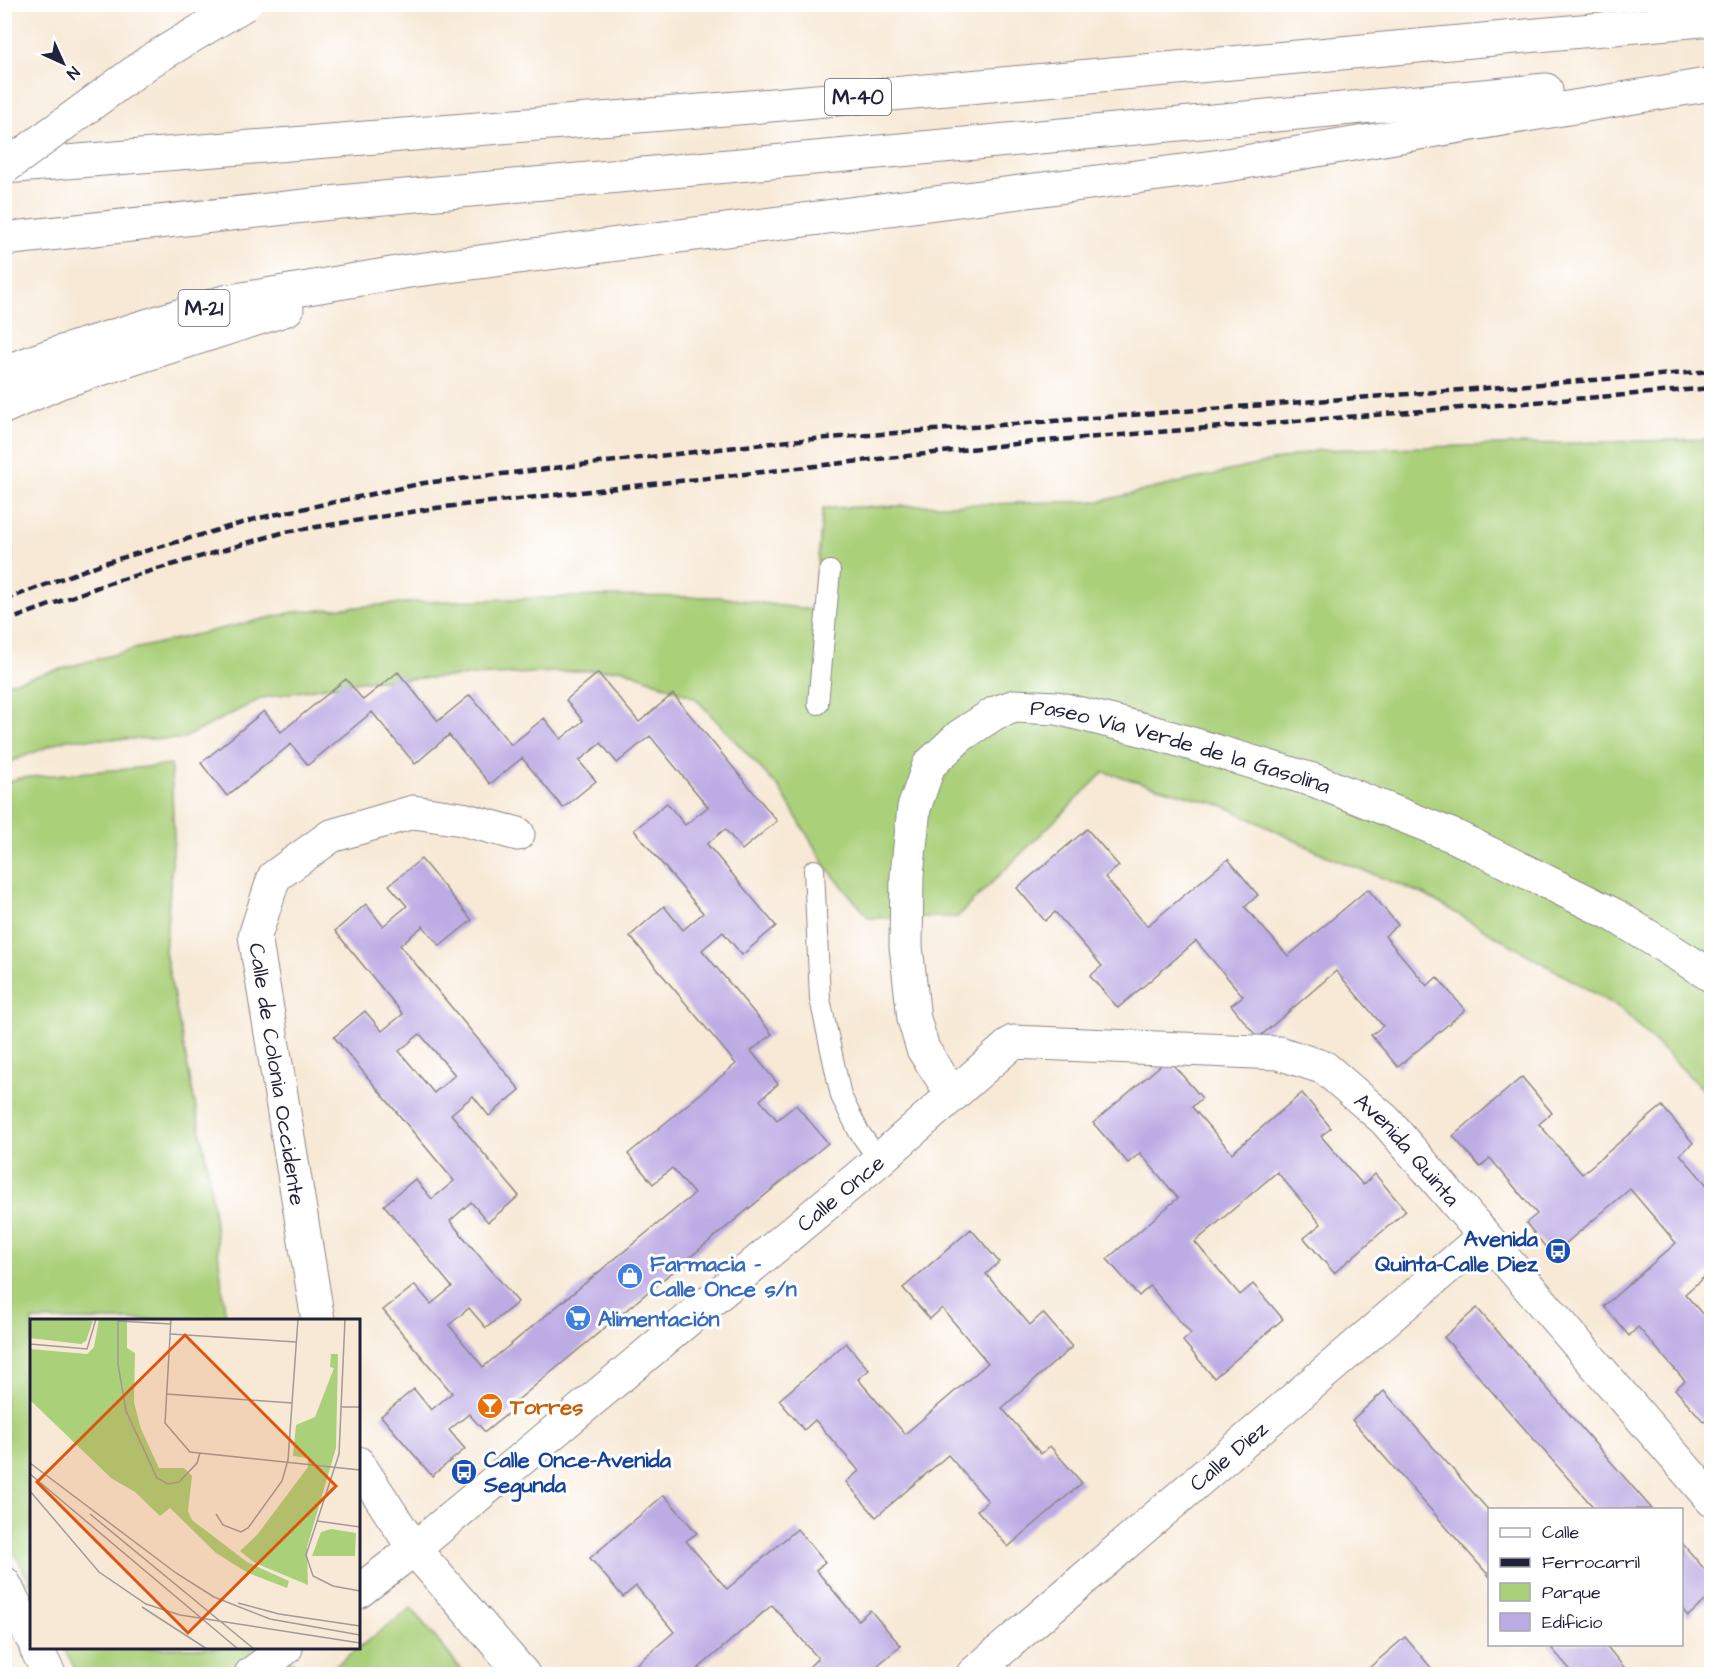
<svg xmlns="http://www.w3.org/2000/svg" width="1716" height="1679" font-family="'Architects Daughter',sans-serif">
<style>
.park{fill:#abd07a;stroke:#66795a;stroke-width:1.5}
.building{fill:#bdabe4;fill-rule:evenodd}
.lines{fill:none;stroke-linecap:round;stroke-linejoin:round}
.lane-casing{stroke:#8c8688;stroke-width:22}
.street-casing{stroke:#8c8688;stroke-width:35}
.highway-casing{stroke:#8c8688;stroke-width:35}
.lane{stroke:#fff;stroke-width:20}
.street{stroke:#fff;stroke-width:33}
.highway{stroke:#fff;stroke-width:33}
.rail{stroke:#22223b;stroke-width:4.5;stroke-dasharray:9 4.5;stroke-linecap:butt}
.highway-bridge-casing{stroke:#8c8688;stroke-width:35;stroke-linecap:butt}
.highway-bridge{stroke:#fff;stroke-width:33}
.labels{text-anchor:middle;stroke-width:6;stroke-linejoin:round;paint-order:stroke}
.shield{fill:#fff;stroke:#646476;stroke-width:1.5}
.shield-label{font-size:21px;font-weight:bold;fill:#22223b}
.street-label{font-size:22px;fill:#22223b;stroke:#fff}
.transit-label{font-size:22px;font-weight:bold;fill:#164399;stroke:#fff;text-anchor:end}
.shop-label{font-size:22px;font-weight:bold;fill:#366cbe;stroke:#fff;text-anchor:start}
.food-label{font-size:22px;font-weight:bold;fill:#c56008;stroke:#fff;text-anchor:start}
.inset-road{fill:none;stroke:#a29998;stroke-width:1.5}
.view{fill:#de560e;fill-opacity:0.15;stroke:#de560e;stroke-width:3}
.inset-edge{fill:none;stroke:#22223b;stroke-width:3}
</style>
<rect width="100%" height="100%" fill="#fff"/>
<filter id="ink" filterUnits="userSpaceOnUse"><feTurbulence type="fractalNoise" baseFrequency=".0167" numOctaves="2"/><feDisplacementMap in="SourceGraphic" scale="12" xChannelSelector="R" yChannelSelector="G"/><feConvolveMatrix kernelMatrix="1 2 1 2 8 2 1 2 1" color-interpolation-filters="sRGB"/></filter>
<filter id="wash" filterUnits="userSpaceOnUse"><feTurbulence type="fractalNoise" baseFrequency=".008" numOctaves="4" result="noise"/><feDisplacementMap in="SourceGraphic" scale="24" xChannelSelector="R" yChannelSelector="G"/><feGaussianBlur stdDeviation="1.35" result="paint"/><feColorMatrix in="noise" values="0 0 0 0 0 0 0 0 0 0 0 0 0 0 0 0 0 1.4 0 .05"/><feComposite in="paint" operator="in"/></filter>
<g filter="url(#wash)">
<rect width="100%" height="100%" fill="#f7e9d6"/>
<g class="park">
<polygon points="1711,439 1711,1097 1620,1008 1423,894 1327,856 1224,806 1104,772 957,917 869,918 827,868 779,788 695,698 623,669 360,681 262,698 182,739 67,739 5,764 5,684 138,648 294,612 418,602 603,596 719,597 813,610 823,508 1101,501 1319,450"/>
<polygon points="171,765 174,838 165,952 209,1174 226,1320 32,1320 31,1585 4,1532 5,784 19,778"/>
<polygon points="411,1608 465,1674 324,1674"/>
<polygon points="64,1648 279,1648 304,1674 78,1674"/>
</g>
<g id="blocks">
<g class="building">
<path d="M398,672L438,721L470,695L511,745L544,718L561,739L583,721L566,700L598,673L639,722L673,694L777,821L742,850L725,829L707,844L776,926L742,955L723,932L702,950L772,1034L751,1051L778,1084L760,1100L777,1120L796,1105L828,1143L514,1403L517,1406L485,1432L469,1414L449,1430L465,1449L432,1476L381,1416L414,1389L431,1410L452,1393L383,1310L415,1285L431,1304L452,1287L384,1205L415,1179L432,1199L454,1181L334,1037L365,1011L382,1031L403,1014L335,931L366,904L383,926L407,906L389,885L421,859L472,920L440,946L423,926L400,945L520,1090L489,1116L473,1096L451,1114L519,1196L488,1222L471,1202L450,1221L518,1302L486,1328L469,1308L449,1325L483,1367L694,1194L672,1168L653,1184L628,1154L736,1064L630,936L664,906L683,930L703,913L634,830L667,803L685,825L708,807L650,736L617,763L601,743L579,761L596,781L563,808L522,758L490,784L449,735L415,764L372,712L308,765L291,744L227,796L201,763L264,711L281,732L346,679L363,700ZM420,1034L455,1075L434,1093L399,1051Z"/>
<polygon points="1087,829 1119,866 1105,877 1147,926 1228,859 1258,895 1245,907 1288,956 1368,889 1398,925 1385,936 1427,986 1437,977 1465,1010 1398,1067 1371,1035 1383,1026 1336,971 1258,1038 1231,1005 1243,996 1196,941 1118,1008 1090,976 1102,966 1055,912 1045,921 1017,888"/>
<polygon points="1168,1059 1202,1098 1192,1107 1232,1153 1302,1093 1331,1128 1321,1136 1363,1185 1375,1174 1406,1211 1334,1273 1304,1238 1321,1224 1277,1172 1195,1242 1240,1295 1253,1284 1283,1319 1214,1378 1183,1341 1191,1334 1150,1286 1139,1296 1107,1259 1178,1198 1140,1153 1128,1163 1093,1123"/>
<polygon points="1522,1077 1552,1113 1539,1124 1582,1174 1662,1106 1693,1143 1680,1154 1712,1191 1712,1270 1685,1294 1712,1325 1712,1415 1704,1422 1675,1389 1685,1381 1638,1327 1629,1336 1604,1306 1676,1243 1630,1189 1552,1255 1526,1223 1537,1214 1490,1158 1480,1167 1453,1136"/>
<polygon points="971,1229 999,1262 986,1274 1030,1325 1043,1313 1072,1347 1002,1408 1041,1454 1050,1446 1082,1483 1008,1547 977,1510 988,1501 948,1455 876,1517 846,1482 859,1471 815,1420 804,1430 779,1400 846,1343 869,1370 858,1379 905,1434 988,1363 942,1308 930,1319 903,1288"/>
<polygon points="1477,1308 1652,1509 1595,1509 1444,1337"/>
<polygon points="1384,1391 1490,1512 1490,1577 1352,1420"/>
<polygon points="664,1495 697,1533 686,1541 727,1589 797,1529 825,1562 816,1570 858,1620 870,1610 901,1646 867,1674 802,1674 818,1658 772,1605 692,1674 625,1674 674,1632 636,1586 623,1597 590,1558"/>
<polygon points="1682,1543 1712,1578 1712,1595 1688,1616 1682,1609"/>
<polygon points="1405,1637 1433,1670 1428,1674 1362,1674"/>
<polygon points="1548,1644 1605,1644 1627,1671 1623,1674 1574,1674"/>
</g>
</g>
</g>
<g filter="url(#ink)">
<use href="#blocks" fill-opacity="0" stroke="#8c8688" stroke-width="1.5"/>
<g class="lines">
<g class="lane-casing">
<g id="lane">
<polyline points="818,704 830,571"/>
<polyline points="814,870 820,999 841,1096 859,1132 879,1160"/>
</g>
</g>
<g class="street-casing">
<g id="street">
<path id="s1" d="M953,1095L923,1049L914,1019L906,946L907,875L914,808L929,765L960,736L995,713L1015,706L1057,708L1145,730L1316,781L1456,837L1614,915L1712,976"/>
<polyline points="318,1320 255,936 274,877 331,836 413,812 462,819 518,834"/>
<polyline points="358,1463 414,1549 523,1674"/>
<polyline points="4,1583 32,1638"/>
<path id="s2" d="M358,1592L414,1549L879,1160L1013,1042L1279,1053L1325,1068L1385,1120L1712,1500"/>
<polyline points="36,1648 49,1674"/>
<polyline points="251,1674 286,1648"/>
<path id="s3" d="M973,1674L1484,1236"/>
</g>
</g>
<g class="highway-casing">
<g id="highway">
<polyline points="4,167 750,107 1712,19"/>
<polyline points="4,239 340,202 1546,90"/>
<polyline points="4,372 55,354 224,302 409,271 1221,166 1712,84"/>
<polyline points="4,407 60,382 287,309"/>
</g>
</g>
<use href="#lane" class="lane"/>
<use href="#street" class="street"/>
<use href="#highway" class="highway"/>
<g class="rail">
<polyline points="4,600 101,564 259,518 424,483 789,441 1712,371"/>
<polyline points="4,622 109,583 285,532 436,508 1033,442 1712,388"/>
</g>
<g class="highway-bridge-casing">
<polyline id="highway-bridge" points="4,168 150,61 245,4"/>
</g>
<use href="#highway-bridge" class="highway-bridge"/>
</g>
</g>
<defs>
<g id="bus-disc" transform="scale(1.35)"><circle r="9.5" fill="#1a4fb4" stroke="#fff"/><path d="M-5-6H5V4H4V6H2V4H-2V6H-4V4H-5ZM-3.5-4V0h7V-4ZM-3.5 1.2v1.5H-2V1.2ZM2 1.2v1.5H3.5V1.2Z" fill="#fff"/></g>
<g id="shop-disc" transform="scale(1.35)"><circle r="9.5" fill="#3f7fe0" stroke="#fff"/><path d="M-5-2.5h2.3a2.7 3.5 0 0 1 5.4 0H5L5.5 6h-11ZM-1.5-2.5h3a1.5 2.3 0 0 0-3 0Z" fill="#fff"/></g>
<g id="supermarket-disc" transform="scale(1.35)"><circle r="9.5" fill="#3f7fe0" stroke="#fff"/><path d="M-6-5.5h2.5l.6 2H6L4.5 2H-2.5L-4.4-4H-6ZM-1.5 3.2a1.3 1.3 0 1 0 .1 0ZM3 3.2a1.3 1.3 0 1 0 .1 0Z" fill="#fff"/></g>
<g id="bar-disc" transform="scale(1.35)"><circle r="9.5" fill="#e8710a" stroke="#fff"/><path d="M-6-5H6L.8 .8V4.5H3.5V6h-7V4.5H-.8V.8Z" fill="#fff"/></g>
</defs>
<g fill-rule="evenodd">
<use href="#bus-disc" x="1558" y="1251"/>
<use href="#shop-disc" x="630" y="1276"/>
<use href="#supermarket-disc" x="578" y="1318"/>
<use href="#bar-disc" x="490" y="1406"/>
<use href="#bus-disc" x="464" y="1472"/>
</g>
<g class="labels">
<g class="shield">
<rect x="825" y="79" width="66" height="36" rx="4.5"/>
<rect x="178.5" y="290" width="51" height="36" rx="4.5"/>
</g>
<g class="shield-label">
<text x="858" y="104">M-40</text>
<text x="204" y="315">M-21</text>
</g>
<g class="street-label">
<text dy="8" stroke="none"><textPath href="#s1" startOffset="620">Paseo Vía Verde de la Gasolina</textPath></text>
<text transform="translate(278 1074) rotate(81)" y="8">Calle de Colonia Occidente</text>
<text dy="8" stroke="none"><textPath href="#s2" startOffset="1286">Avenida Quinta</textPath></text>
<text dy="8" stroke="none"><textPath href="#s2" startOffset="626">Calle Once</textPath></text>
<text dy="8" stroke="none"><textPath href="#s3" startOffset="336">Calle Diez</textPath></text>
</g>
<g class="transit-label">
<text x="1538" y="1246">Avenida<tspan x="1538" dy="25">Quinta-Calle Diez</tspan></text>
<text x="484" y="1467" text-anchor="start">Calle Once-Avenida<tspan x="484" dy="25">Segunda</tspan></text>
</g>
<g class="shop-label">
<text x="650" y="1271">Farmacia -<tspan x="650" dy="25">Calle Once s/n</tspan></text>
<text x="598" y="1326">Alimentación</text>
</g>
<g class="food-label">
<text x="510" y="1414">Torres</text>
</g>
</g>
<g transform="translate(30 1319)">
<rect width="330" height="330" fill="#f7e9d6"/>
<path d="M301,210L326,214L325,237H282L291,213Z" fill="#abd07a"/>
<path d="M0,0H51L63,2L56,22L51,25L0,19ZM69,0H97V29L105,34L104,83L111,110L129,149H154L162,157L158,192L162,201L217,243L259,262L257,269L218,254L186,234L140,189L130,197L105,173L81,159L0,81V30L57,35L64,28ZM301,35H308L306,129L277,228L278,266L225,244L210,232L227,216L278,148V139L263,137L266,106L285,98L304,49L300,48Z" fill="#abd07a"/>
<path class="inset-road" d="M88,0V45L96,92L127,159L138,165L149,163L167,144L170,134M141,0L135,104L160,133L330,151M315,0L309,135L276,236L283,257L303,267L330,272M88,2L141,5M141,15L266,23M0,25L57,30L66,0M136,75L262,84M311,88H330M0,144L146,254L184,278L240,300L330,316M0,155L208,330M0,172L69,253L116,285L150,296L330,324M60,195L224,330M186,195L193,206L211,213L218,209L252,162L258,141L268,0M287,202L330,208M208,284L249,295L330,307M112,288L177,330"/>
<path class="view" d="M155,16L306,167L158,314L7,163Z"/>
<rect width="330" height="330" class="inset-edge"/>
</g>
<rect width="1716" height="1679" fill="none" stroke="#fff" stroke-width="24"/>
<rect x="1488" y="1508" width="195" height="138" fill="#ffffff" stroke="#a7a7b1" stroke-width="1.5"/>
<rect x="1500" y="1528" width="30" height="9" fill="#ffffff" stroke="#a7a7b1" stroke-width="1.5"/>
<text x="1542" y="1538" font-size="18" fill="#22223b">Calle</text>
<rect x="1500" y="1558" width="30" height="9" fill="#22223b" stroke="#a7a7b1" stroke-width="1.5"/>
<text x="1542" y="1568" font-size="18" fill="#22223b">Ferrocarril</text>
<rect x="1500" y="1583" width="30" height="18" fill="#abd07a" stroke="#a7a7b1" stroke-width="1.5"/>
<text x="1542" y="1598" font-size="18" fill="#22223b">Parque</text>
<rect x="1500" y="1613" width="30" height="18" fill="#bdabe4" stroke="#a7a7b1" stroke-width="1.5"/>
<text x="1542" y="1628" font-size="18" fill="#22223b">Edificio</text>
<g transform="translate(63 63) rotate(135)" stroke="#ffffff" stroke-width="4.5" paint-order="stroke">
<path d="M0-4.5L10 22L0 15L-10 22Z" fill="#22223b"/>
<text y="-9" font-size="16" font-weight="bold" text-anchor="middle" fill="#22223b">N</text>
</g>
</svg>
